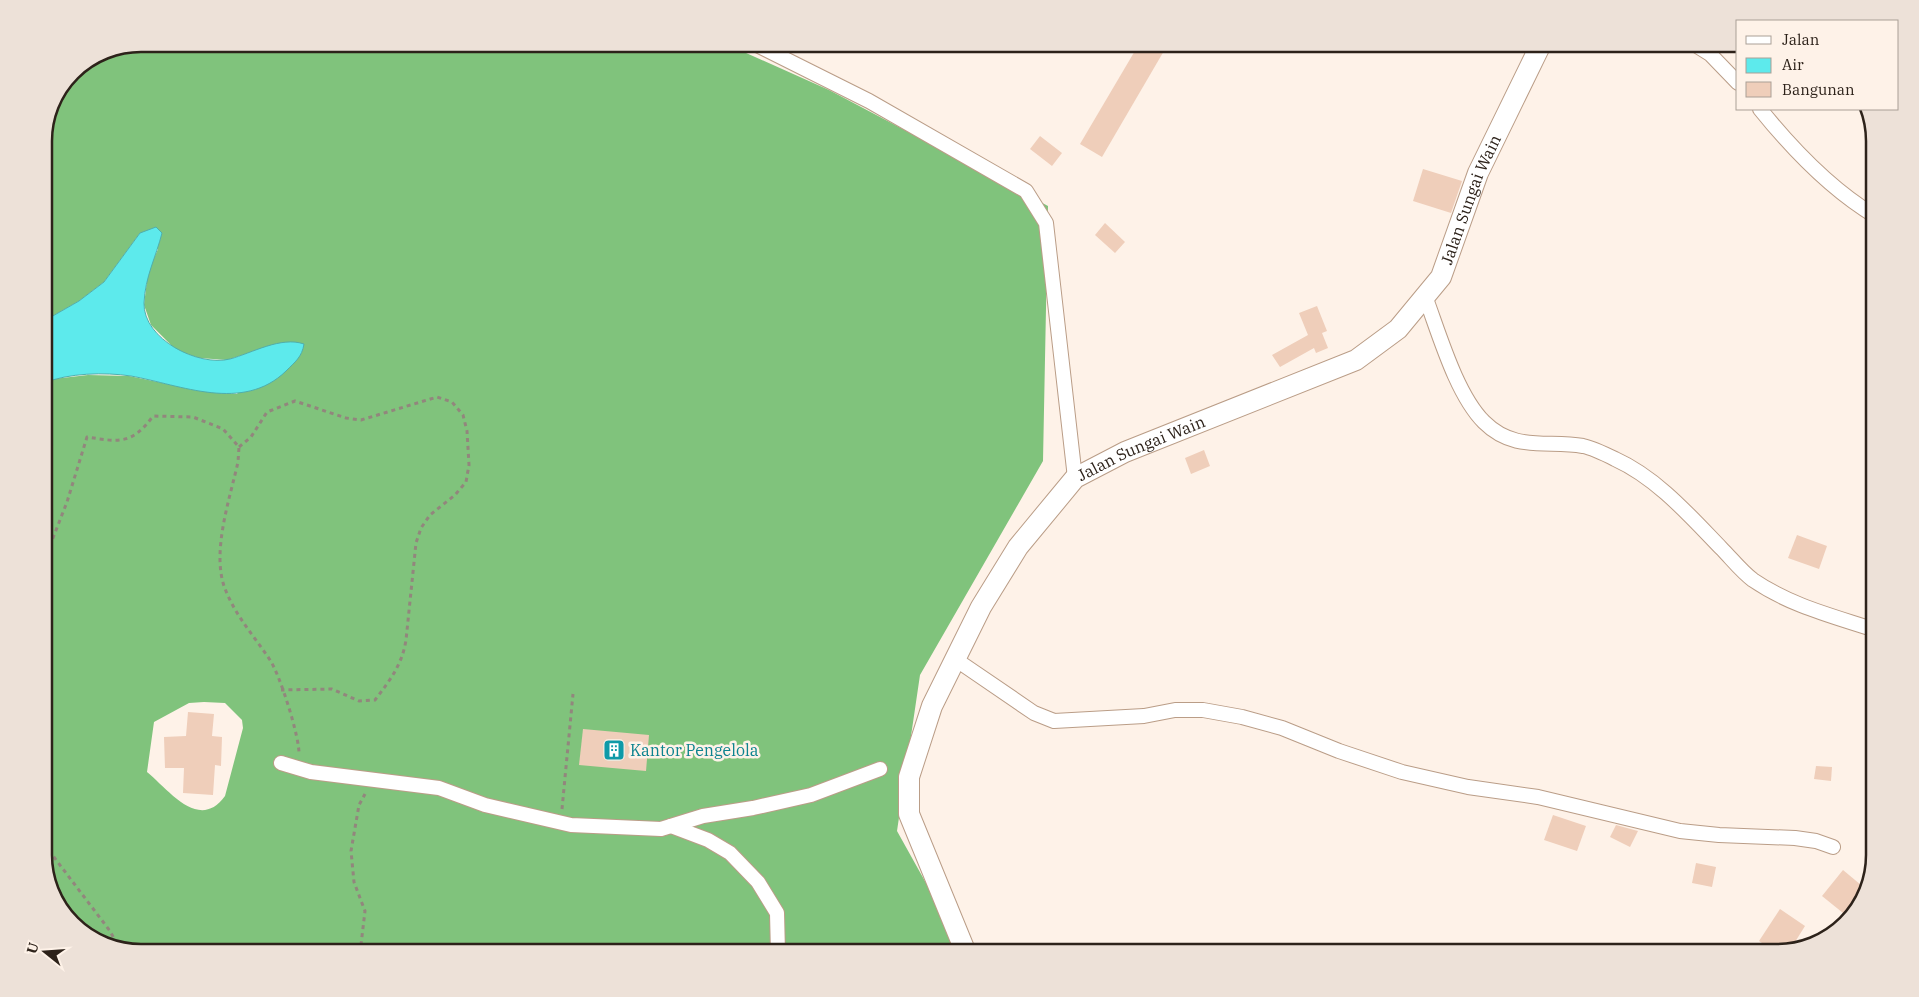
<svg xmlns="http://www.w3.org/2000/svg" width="1919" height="997" font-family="'IBM Plex Serif',serif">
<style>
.forest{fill:#80c37c;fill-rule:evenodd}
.water{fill:#5deaec;stroke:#4faead}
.building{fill:#efceba}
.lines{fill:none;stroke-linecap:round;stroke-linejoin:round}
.street-casing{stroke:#ba9d87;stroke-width:16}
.secondary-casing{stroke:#ba9d87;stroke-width:22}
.path{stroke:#92867d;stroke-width:3;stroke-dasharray:4 4;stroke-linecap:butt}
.street{stroke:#fff;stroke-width:14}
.secondary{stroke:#fff;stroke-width:20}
.labels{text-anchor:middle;stroke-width:5;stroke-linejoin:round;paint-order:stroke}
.street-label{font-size:16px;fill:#2d221a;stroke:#fef2e8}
.culture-label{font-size:16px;fill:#0d838f;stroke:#fef2e8;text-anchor:start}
.rim{fill:none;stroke:#2d221a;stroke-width:2.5}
</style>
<rect width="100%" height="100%" fill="#fef2e8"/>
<path class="forest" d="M142,44H726L829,90L1048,206L1043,461L920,675L897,831L965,953H142L98,943L60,909L44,862V383L53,379L88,375L129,376L201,391L237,394L276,344L227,360L199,358L177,351L151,325L144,305L148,272L158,249L140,233L104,282L79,301L44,321V136L51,104L73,72L104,51ZM204,702L225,703L242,720L243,728L225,796C199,832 169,790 147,772L154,722L189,703Z"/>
<path class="water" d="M156,227L162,233C156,257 145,277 144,303C143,339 198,367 230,359C252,353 281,336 304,344C302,357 295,362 286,371C243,413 181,385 131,376C105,372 68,373 44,383V321L79,301L104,282L140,233Z"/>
<g class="building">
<polygon points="1139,44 1168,44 1102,157 1080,144"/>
<polygon points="1040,136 1062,153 1052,166 1030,149"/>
<polygon points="1423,169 1462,181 1451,213 1413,201"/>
<polygon points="1105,223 1125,242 1115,253 1095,235"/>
<polygon points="1317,306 1327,331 1322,333 1328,348 1316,353 1314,348 1280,367 1272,355 1308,335 1299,313"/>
<polygon points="1204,450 1210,466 1191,474 1185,458"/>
<polygon points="1797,535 1827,546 1819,569 1788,558"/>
<polygon points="188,712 214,714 212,736 222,737 221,766 215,765 213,795 183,793 184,768 165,768 164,737 186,736"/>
<polygon points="583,729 649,735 646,771 579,765"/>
<polygon points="1816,766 1832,767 1831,781 1814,779"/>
<polygon points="1553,815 1586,826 1577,851 1544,840"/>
<polygon points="1616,825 1638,831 1630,847 1610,837"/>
<polygon points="1696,863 1716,867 1712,887 1692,883"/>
<polygon points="1843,870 1867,890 1865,899 1848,917 1822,896"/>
<polygon points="1780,909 1805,926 1790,950 1777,953 1759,941"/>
</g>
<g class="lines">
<g class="street-casing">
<g id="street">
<polyline points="755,44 869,101 1026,191 1046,223 1075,478"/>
<polyline points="1694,44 1710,54 1738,83"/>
<path d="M1760,109C1793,150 1830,189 1875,216"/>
<path d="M1425,296C1439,333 1456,394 1484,422C1514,452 1547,440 1583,446C1593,448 1605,454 1615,459C1657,478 1690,516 1721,548C1731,558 1742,572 1753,580C1791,606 1833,616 1875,630"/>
<polyline points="955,659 1034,713 1054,721 1144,716 1175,710 1203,710 1242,717 1282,728 1339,751 1402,772 1468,787 1538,797 1680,831 1719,835 1795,838 1816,841 1833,847"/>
<polyline points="281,763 311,772 439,788 485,805 571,825 661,829 703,816 753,808 811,795 880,769"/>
<polyline points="671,826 708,840 730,853 758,882 777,913 778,953"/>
</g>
</g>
<g class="secondary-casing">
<g id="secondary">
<path id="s1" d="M966,953L909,814V777L932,706L981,607L1018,547L1075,478L1125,452L1356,360L1398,329L1441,277L1478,173L1541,44"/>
</g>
</g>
<g class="path">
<path d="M239,447L251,437L267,412L295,401L346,418L361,420L437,397L452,402L463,415L467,431L469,465L466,482L455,495L430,515L421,528L416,543L406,640C402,665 390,680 375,700L359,701L332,689L281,690"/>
<path d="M44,561L67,502L87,437C119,442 132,445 153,416L193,417L223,429L239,447L238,462C230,498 212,550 224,586C234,614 254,636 270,660C280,675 300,738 299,755"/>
<polyline points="562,809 573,694"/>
<polyline points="44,844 110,931 119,948"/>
<polyline points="360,953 365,911 354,882 351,851 359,805 365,794"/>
</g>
<use href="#street" class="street"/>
<use href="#secondary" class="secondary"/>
</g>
<defs>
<g id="building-square" transform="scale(1.125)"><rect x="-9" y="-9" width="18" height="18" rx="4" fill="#0f9aa8" stroke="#fef2e8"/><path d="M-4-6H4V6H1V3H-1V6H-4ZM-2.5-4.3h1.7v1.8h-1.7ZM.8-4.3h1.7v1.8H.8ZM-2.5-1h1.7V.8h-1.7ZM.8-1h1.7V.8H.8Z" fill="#fff"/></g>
</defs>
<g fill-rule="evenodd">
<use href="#building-square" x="614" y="750"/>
</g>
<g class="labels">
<g class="street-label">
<text dy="6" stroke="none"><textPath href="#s1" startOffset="1040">Jalan Sungai Wain</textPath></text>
<text dy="6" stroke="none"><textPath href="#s1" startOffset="605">Jalan Sungai Wain</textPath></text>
</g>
<g class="culture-label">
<text x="630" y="756">Kantor Pengelola</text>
</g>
</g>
<path d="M0 0H1919V997H0ZM141 52H1777A89 89 0 0 1 1866 141V855A89 89 0 0 1 1777 944H141A89 89 0 0 1 52 855V141A89 89 0 0 1 141 52Z" fill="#ede1d8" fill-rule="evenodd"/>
<path class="rim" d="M141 52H1777A89 89 0 0 1 1866 141V855A89 89 0 0 1 1777 944H141A89 89 0 0 1 52 855V141A89 89 0 0 1 141 52Z"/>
<rect x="1736" y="20" width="162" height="90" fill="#fef2e8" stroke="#aa9f96"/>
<rect x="1746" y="36" width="25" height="8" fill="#ffffff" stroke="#aa9f96"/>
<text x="1782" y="45" font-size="15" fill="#2d221a">Jalan</text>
<rect x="1746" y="58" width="25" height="15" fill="#5deaec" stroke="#aa9f96"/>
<text x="1782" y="70" font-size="15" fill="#2d221a">Air</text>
<rect x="1746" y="82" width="25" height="15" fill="#efceba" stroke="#aa9f96"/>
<text x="1782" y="95" font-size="15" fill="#2d221a">Bangunan</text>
<g transform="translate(45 952) rotate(287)" stroke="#fef2e8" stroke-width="4" paint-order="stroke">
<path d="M0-4L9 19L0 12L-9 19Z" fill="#2d221a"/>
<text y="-8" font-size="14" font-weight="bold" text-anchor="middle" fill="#2d221a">U</text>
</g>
</svg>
